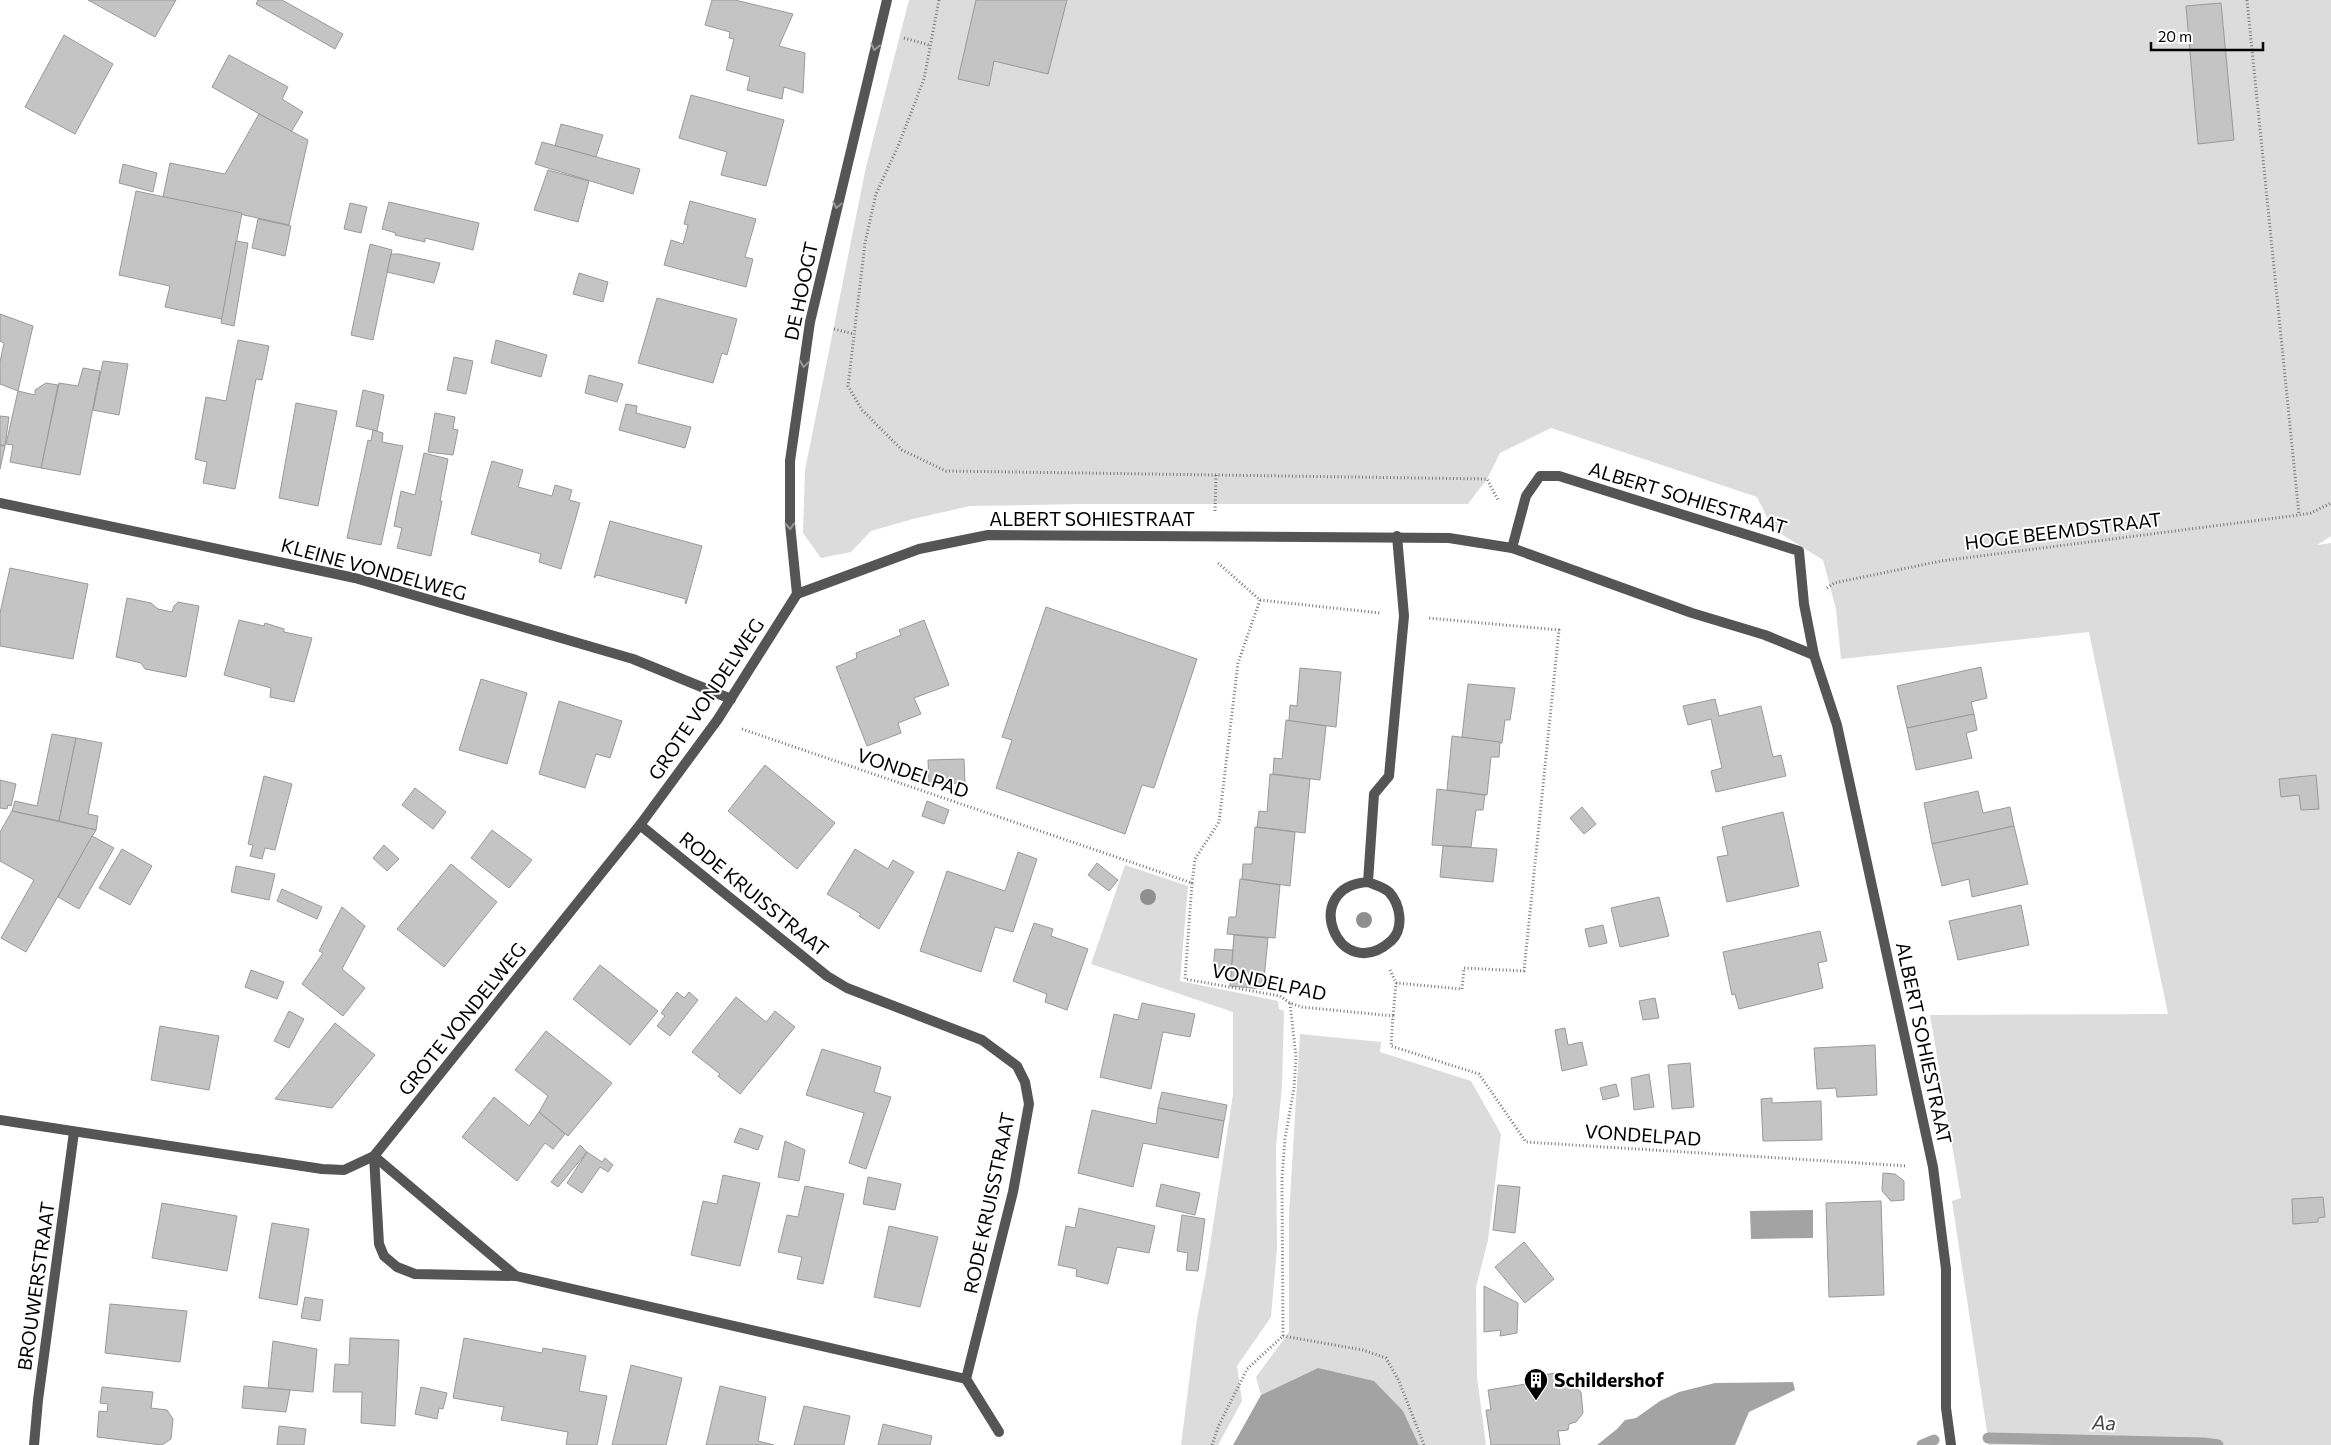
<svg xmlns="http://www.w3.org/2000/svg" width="2331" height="1445" font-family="Commissioner,sans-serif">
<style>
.green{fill:#dcdcdc}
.water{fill:#a3a3a3}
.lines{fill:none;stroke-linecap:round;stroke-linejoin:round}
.stream{stroke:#a3a3a3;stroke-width:11}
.building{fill:#c4c4c4;stroke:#999}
.path{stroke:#777;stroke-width:3;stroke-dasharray:1 2.5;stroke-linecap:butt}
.street{stroke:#555;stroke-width:10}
.tree{fill:#8f8f8f}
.oneway{stroke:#999}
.labels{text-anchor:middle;stroke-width:4;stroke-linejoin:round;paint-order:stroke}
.street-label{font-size:19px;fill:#000;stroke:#fff}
.poi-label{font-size:19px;font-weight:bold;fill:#000;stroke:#fff;text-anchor:start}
.water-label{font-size:20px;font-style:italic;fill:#444;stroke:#fff}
</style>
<rect width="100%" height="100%" fill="#fff"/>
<g class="green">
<polygon points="909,0 2331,0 2331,536 2317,545 2331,543 2331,1445 1988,1445 1988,1438 1952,1201 1961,1198 1930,1015 2168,1014 2089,632 1841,659 1836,609 1823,560 1773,529 1757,497 1551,428 1500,453 1487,479 1468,504 1080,504 970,506 913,519 871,531 851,552 821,558 803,533 805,470 866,167"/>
<polygon points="1125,865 1188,886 1180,981 1278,1001 1279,1009 1284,1011 1282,1086 1276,1147 1277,1248 1271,1317 1237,1366 1242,1401 1218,1445 1181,1445 1197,1319 1206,1272 1233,1094 1233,1012 1091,964"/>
<polygon points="1300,1034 1381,1042 1380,1052 1471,1081 1501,1134 1488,1240 1476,1287 1477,1377 1486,1445 1419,1445 1403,1411 1318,1368 1261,1395 1256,1377 1289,1332 1289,1215"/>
</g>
<g class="water">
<polygon points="1813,1210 1813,1238 1751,1239 1750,1211"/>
<polygon points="1318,1368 1374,1381 1403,1411 1419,1445 1233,1445 1261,1395"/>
<polygon points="1793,1382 1795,1390 1749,1412 1735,1445 1597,1445 1617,1429 1625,1420 1636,1418 1660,1401 1679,1392 1715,1383"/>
</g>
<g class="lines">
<g class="stream">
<polyline points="1988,1438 2204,1443 2218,1445"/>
<polyline points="1922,1445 1934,1440"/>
</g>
</g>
<g class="building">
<polygon points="88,0 176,0 155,37"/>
<polygon points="258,0 282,0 343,34 335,49 256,4"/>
<polygon points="712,0 735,0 793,14 779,46 805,53 803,93 784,87 782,99 747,90 750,77 726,70 734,39 729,38 730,32 705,25"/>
<polygon points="976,0 1067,0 1048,74 994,61 989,86 958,79"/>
<polygon points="2221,3 2234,140 2198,144 2186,6"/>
<polygon points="64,35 113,64 75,134 25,107"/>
<polygon points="229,55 288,87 282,99 303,112 291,132 212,87"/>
<polygon points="691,95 784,120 766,186 721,175 727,152 679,138"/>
<polygon points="259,114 308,140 289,225 163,197 170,163 225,174"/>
<polygon points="561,124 603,135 596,157 555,146"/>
<polygon points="542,142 640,169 633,194 535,164"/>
<polygon points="123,164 157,173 153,192 119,183"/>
<polygon points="548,170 589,181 578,222 534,210"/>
<polygon points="136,191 242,213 222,319 165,307 170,286 119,275"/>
<polygon points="690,201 756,219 745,257 753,259 746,287 664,265 671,240 683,244 688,225 684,224"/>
<polygon points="389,202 479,223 473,250 425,238 425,242 395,235 396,233 382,229"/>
<polygon points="350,203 367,207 361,233 344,229"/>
<polygon points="258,219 291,226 285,256 252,248"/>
<polygon points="236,241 248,243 234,326 221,323"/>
<polygon points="370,244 392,250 373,340 351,335"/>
<polygon points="391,254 399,254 440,263 434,283 387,272"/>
<polygon points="579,273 608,282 603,302 573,294"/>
<polygon points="657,298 737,319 727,355 722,353 713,383 638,363"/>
<polygon points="0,314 33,326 18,391 0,384 0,362 4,343 0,341"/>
<polygon points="238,340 269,346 262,380 256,379 235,489 203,483 207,462 195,459 206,397 226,401"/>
<polygon points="496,340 547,355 541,377 491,363"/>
<polygon points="454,357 473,361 466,394 447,390"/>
<polygon points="103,361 128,364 119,415 93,410"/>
<polygon points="83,368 100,371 80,475 41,468 59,383 78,386"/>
<polygon points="589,375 623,384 617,402 585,393"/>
<polygon points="46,383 58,385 41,468 10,462 13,445 6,444 18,391 35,395 35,390"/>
<polygon points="363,390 384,395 377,431 356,426"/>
<polygon points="296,403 337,411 318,506 279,498"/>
<polygon points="626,404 637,406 636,413 691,427 685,448 619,430"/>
<polygon points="435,413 455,417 453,429 458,430 453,455 428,452"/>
<polygon points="0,416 9,417 5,446 0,445"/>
<polygon points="373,430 383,433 382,442 403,446 381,545 347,538 368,440 371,441"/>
<polygon points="0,445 5,446 0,469"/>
<polygon points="424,453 448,459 440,501 442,501 431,556 397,548 402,528 394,526 401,491 415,495"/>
<polygon points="492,461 523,470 518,487 552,496 555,485 572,490 569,500 580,503 561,569 539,562 541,554 471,534"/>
<polygon points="610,521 702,546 686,604 685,603 686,599 597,575 594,578"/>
<polygon points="10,568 88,584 73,659 0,646 0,613"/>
<polygon points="127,598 151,603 158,609 172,612 174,606 178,602 199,606 186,677 145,669 141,663 116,657"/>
<polygon points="1046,607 1197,659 1154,788 1142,785 1125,834 996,788 1012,740 1002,737"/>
<polygon points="239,620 264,626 265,623 284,629 284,632 312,638 294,702 270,697 271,688 224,675"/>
<polygon points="924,620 949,685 914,698 921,714 898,723 901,733 867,746 836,667 857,658 856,653 901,635 899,630"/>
<polygon points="1981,667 1987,698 1971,702 1974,714 1907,728 1897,686"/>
<polygon points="1300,668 1341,672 1336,727 1289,721 1290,705 1297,706"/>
<polygon points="481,679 527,693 507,764 459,750"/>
<polygon points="1468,684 1515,688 1510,720 1505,720 1502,743 1462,737"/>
<polygon points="1715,699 1719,716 1761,706 1773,757 1781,755 1786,776 1716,792 1711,771 1722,768 1711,719 1688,725 1683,706"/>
<polygon points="559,701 622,721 610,758 596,754 585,788 539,774"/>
<polygon points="1974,714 1977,730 1966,733 1972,758 1916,770 1907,728"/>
<polygon points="1286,720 1326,726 1320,780 1273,774 1274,758 1282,759"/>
<polygon points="52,734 76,738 59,821 12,811 15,801 37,806"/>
<polygon points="1452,736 1500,742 1499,757 1491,757 1487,795 1447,790"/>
<polygon points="76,738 102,743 88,814 98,816 96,830 59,821"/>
<polygon points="964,759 965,783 929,784 928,760"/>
<polygon points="765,765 835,823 797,869 728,811"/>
<polygon points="1270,774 1310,779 1305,833 1257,827 1259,811 1267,812"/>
<polygon points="2316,775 2319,809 2301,810 2299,795 2281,797 2279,779"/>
<polygon points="264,776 292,784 275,850 265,848 262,859 250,856 253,845 248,844"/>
<polygon points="0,780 16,784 11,806 8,805 7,809 0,808"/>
<polygon points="415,788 446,812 433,829 402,805"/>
<polygon points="1437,789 1485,795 1483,810 1476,810 1471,847 1432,845"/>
<polygon points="1978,791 1983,813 2010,807 2014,826 1932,844 1924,803"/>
<polygon points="927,801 949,810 944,824 922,816"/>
<polygon points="1582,807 1596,824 1584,834 1570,818"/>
<polygon points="12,811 96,830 26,952 1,938 34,880 0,861 0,832"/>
<polygon points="1783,812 1799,886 1727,902 1717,857 1728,855 1722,827"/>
<polygon points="2014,826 2028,884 1972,897 1969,879 1942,886 1932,844"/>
<polygon points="1255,827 1295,832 1290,886 1242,879 1243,864 1252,864"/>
<polygon points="492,830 532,860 509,888 471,858"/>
<polygon points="92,836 114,848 79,909 58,897"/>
<polygon points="384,845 399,859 387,871 373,858"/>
<polygon points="1443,846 1497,849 1493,882 1440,877"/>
<polygon points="122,849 152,866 130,905 99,888"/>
<polygon points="855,849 888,869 893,860 914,872 879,929 859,916 861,914 827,894"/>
<polygon points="1018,852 1037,859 1013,932 995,927 981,972 920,951 947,871 1005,891"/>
<polygon points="1097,863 1118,880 1109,891 1088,875"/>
<polygon points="451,864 497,902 444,967 397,929"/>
<polygon points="236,866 275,874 269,900 231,892"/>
<polygon points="1240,879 1280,885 1275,938 1227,934 1229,917 1236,917"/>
<polygon points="282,889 322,907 317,919 277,901"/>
<polygon points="1659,897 1669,936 1620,947 1611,908"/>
<polygon points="2021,905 2029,945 1958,960 1949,921"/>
<polygon points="342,907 365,926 342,969 365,988 343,1016 302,984 323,953 319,951"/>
<polygon points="1034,923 1053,929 1051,936 1088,949 1067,1010 1045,1002 1047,994 1013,981"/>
<polygon points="1603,925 1607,943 1589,947 1585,929"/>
<polygon points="1820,931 1827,961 1818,963 1823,988 1739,1009 1735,994 1732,995 1723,952"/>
<polygon points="1234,935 1268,938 1263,989 1230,986"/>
<polygon points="1215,949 1233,950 1231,971 1213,969"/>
<polygon points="600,965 658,1011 630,1045 573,999"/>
<polygon points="251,970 284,982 277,999 245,987"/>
<polygon points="677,992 684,998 689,992 698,1000 670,1036 657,1026 665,1016 661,1013"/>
<polygon points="736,997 766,1022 775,1011 795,1027 740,1094 718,1076 720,1074 692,1052"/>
<polygon points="1655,998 1659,1018 1643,1020 1639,1001"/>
<polygon points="1142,1003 1195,1014 1190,1037 1163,1032 1151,1089 1100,1077 1114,1014 1138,1020"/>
<polygon points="289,1011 304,1019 289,1048 274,1041"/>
<polygon points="335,1023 375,1055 332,1108 275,1099"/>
<polygon points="160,1026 219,1036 209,1090 151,1080"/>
<polygon points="1565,1028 1568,1045 1582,1042 1587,1065 1562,1071 1555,1030"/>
<polygon points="546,1031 612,1083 568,1136 539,1112 548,1096 515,1070"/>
<polygon points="1875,1045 1877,1095 1837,1097 1836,1088 1817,1089 1814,1048"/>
<polygon points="822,1049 881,1067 874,1092 891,1097 866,1169 849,1163 864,1113 806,1095"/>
<polygon points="1690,1063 1694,1107 1672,1109 1668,1065"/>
<polygon points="1649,1074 1654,1107 1634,1110 1631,1078"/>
<polygon points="1616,1084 1619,1096 1603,1100 1600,1088"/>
<polygon points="1162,1092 1227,1105 1224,1121 1158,1108"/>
<polygon points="494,1097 529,1126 539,1112 565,1134 553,1149 545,1143 517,1181 462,1137"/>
<polygon points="1772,1098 1772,1103 1821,1101 1822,1140 1763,1141 1761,1099"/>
<polygon points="1158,1108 1224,1121 1218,1158 1143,1143 1133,1187 1078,1173 1092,1110 1156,1124"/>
<polygon points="740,1128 763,1136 758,1150 734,1142"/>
<polygon points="785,1141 805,1150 799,1181 778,1177"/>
<polygon points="580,1145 587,1152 558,1187 551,1182"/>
<polygon points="587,1152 602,1162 605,1158 613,1165 608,1172 600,1167 582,1193 567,1183"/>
<polygon points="1883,1173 1895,1174 1904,1181 1904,1200 1891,1201 1882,1191"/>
<polygon points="723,1175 760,1183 740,1266 691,1255 703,1201 717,1204"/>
<polygon points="868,1177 901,1184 895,1210 863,1204"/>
<polygon points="1161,1184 1200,1193 1195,1215 1156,1206"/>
<polygon points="1498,1185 1520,1187 1515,1233 1493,1230"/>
<polygon points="805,1186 844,1194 823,1284 797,1279 802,1257 778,1252 787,1215 798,1217"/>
<polygon points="2323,1197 2325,1217 2318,1218 2318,1222 2293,1224 2292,1199"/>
<polygon points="1881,1201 1884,1295 1829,1297 1826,1203"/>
<polygon points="162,1203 237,1216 227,1271 152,1258"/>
<polygon points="1079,1208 1155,1226 1149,1253 1117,1247 1108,1284 1076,1276 1077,1269 1058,1265 1066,1226 1075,1228"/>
<polygon points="1182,1215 1205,1219 1198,1271 1186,1270 1188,1253 1177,1251"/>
<polygon points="272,1223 309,1229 297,1305 259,1298"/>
<polygon points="889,1226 938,1237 920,1307 874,1297"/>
<polygon points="1524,1242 1554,1279 1525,1303 1495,1267"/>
<polygon points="1484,1286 1518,1303 1517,1333 1500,1336 1501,1330 1484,1332"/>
<polygon points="305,1297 323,1300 320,1321 301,1318"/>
<polygon points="110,1304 187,1311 180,1362 105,1353"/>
<polygon points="350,1338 399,1340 395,1426 361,1423 362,1392 333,1392 335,1364 349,1365"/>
<polygon points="464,1338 542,1353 543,1348 586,1356 579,1391 607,1396 597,1445 566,1445 568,1432 501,1420 504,1407 453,1398"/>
<polygon points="273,1341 317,1349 313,1392 268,1388"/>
<polygon points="631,1365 682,1378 666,1445 612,1445"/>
<polygon points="1557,1373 1559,1383 1563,1382 1563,1385 1571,1384 1581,1392 1583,1413 1576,1422 1569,1424 1568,1430 1558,1431 1560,1445 1491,1445 1486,1410 1491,1410 1488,1390 1526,1384 1525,1377"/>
<polygon points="244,1386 290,1390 286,1412 242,1408"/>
<polygon points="720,1386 766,1397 758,1441 774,1445 706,1445"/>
<polygon points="102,1387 153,1392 151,1408 167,1410 173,1419 171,1439 162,1445 97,1437 99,1411 107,1412 108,1404 100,1403"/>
<polygon points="421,1387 447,1393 443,1409 439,1408 437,1419 415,1414"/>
<polygon points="804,1406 850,1416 844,1445 794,1445"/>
<polygon points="883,1424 932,1436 930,1445 878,1445"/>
<polygon points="279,1426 306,1429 304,1445 277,1445"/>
</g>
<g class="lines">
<g class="path">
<polyline points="939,0 924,79 899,144 876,194 865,243 848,386 862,410 902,450 946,471 1487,479 1498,500"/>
<polyline points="2247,0 2299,515"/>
<polyline points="904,38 929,45"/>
<polyline points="834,329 854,334"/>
<polyline points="1215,511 1216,475"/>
<polyline points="1827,588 1834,583 1941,561 2299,515 2311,513 2331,503"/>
<polyline points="1260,600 1380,613"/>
<polyline points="742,729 1192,883 1185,979 1280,996 1290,1003 1302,1007 1393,1016 1391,1046 1479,1074 1526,1142 1907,1166"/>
<polyline points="1192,883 1195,859 1219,822 1238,663 1260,600 1218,563"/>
<polyline points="1390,970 1396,983 1393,1016"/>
<polyline points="1396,983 1462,989 1464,968 1524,971 1559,630 1428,618"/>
<polyline points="1283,1336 1363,1350 1386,1358 1399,1381 1424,1445"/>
<polyline points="1212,1445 1219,1425 1247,1369 1283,1336 1282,1178 1285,1139 1294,1088 1296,1057 1290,1003"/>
</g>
<g class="street">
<polyline points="0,503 355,578 633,659 731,699"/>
<polyline points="1512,548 1526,496 1540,476 1559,476 1799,551 1804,604 1814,655 1837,725 1933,1167 1946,1269 1946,1408 1951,1445"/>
<polyline points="797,594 919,549 988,535 1449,538 1512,548 1692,613 1765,635 1814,655"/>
<polyline points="797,594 790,524 790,461 810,322 887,0"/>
<path d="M1368,882C1375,885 1383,887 1389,892C1400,904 1405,928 1391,941C1339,987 1298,887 1368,882L1374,794L1389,776L1404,616L1397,536"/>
<polyline points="0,1120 322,1169 344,1170 374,1156 640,825 718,719 797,594"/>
<polyline points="374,1156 379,1244 384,1256 397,1267 415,1274 516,1276 966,1379 1013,1192 1029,1104 1025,1082 1017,1066 982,1040 847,988 827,976 640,825"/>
<polyline points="374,1156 516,1276"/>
<polyline points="966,1379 999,1432"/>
<polyline points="34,1445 38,1400 74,1132"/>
</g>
</g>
<g class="tree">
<circle cx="1148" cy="897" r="8"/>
<circle cx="1364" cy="920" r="8"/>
</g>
<defs><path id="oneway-chevron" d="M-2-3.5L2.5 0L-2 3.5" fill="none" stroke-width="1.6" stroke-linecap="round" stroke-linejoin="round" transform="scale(1.25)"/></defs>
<g class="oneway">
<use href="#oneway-chevron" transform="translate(875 47) rotate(103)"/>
<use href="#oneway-chevron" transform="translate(837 205) rotate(103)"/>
<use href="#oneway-chevron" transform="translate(804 364) rotate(98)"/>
<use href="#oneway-chevron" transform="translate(790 526) rotate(87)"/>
</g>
<defs>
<g id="building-pin" transform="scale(1.25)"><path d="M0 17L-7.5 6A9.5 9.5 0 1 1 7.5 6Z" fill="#000" stroke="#fff"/><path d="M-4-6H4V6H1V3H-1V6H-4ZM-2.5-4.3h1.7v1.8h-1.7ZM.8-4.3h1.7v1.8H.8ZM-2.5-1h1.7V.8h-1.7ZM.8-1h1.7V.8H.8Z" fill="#fff"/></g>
</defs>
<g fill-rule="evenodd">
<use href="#building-pin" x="1536" y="1380"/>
</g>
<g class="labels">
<g class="street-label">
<text transform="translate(801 291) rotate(-78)" y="7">DE HOOGT</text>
<text transform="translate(1688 498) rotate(17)" y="7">ALBERT SOHIESTRAAT</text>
<text x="1092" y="526">ALBERT SOHIESTRAAT</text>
<text transform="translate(2063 531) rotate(-7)" y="7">HOGE BEEMDSTRAAT</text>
<text transform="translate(374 569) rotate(15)" y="7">KLEINE VONDELWEG</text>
<text transform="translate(706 699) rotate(-56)" y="7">GROTE VONDELWEG</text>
<text transform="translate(913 773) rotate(19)" y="7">VONDELPAD</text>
<text transform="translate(754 894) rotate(39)" y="7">RODE KRUISSTRAAT</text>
<text transform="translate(1269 982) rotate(12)" y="7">VONDELPAD</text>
<text transform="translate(462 1019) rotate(-51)" y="7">GROTE VONDELWEG</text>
<text transform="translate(1924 1043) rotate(78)" y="7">ALBERT SOHIESTRAAT</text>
<text transform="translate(1643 1135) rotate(4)" y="7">VONDELPAD</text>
<text transform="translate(989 1203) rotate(-78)" y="7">RODE KRUISSTRAAT</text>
<text transform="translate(36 1286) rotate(-82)" y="7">BROUWERSTRAAT</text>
</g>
<g class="poi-label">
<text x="1554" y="1387">Schildershof</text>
</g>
<g class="water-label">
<text transform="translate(2104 1423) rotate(2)" y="7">Aa</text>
</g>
</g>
<path d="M2151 42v8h112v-8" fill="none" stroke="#000000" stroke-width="2.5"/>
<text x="2158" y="42" font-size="15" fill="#000000" stroke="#ffffff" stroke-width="4" paint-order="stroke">20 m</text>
</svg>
